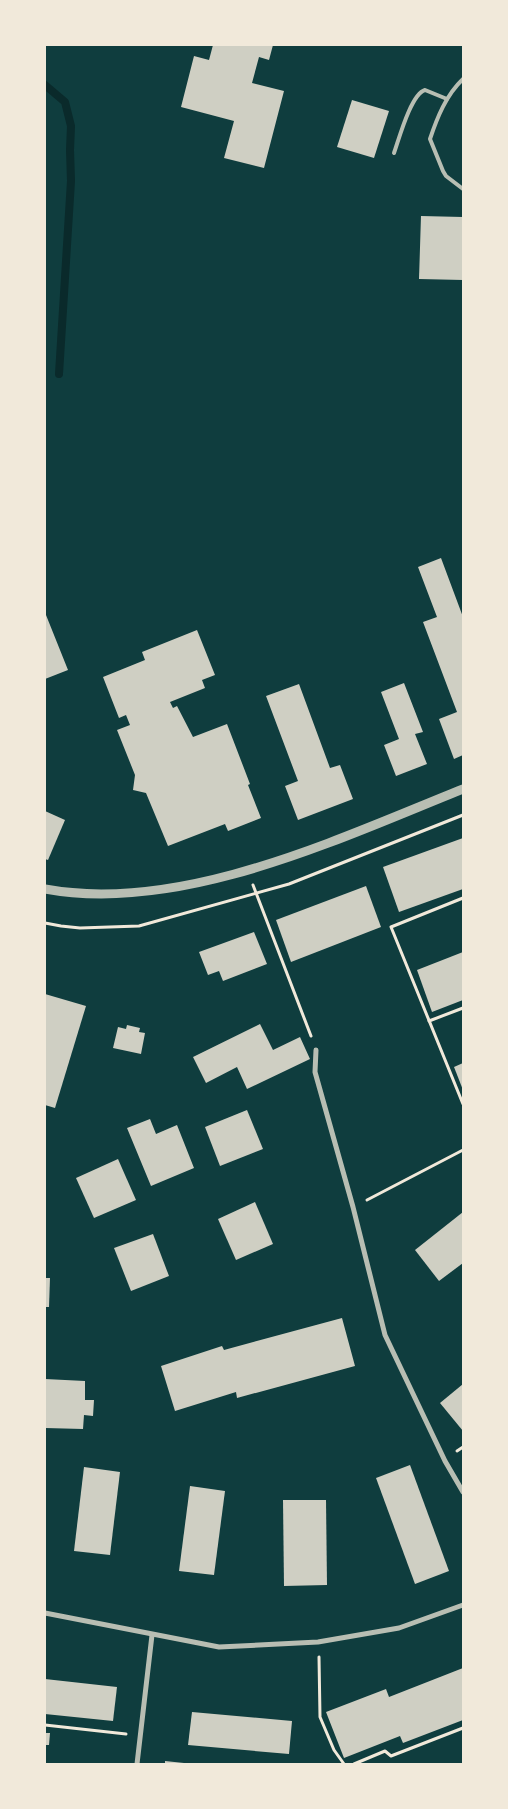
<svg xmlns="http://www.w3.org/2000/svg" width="508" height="1809" font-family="'PT Sans Narrow',sans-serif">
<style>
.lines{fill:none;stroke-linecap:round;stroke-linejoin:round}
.stream{stroke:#0a2a2b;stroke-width:8}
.building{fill:#cfcfc3}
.path{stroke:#f1e9da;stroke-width:3}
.service{stroke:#b8beb3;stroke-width:4}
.minor{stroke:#b8beb3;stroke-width:5}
.tertiary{stroke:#b8beb3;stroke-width:9}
</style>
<rect width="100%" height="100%" fill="#0f3d3e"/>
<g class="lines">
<polyline class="stream" points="45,85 65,102 71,126 70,150 71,181 59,374"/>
</g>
<g class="building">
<polygon points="213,45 273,45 269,60 259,57 252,83 284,91 264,168 224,158 234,121 181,107 194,56 209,60"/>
<polygon points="352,100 389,111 374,158 337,147"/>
<polygon points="421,216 463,217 463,280 419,279"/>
<polygon points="441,558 463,617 463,755 454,759 439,719 457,712 423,622 437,617 418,567"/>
<polygon points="46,615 68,670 45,679 45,616"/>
<polygon points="197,630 215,675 202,680 205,688 170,702 173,708 177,706 193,737 227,724 250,784 248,785 261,818 228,831 225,824 168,846 146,793 133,790 135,775 117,730 130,725 126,715 119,718 103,677 145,660 142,652"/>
<polygon points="404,683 423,732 415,734 427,764 396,776 384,745 399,739 381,692"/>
<polygon points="299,684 330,768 340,765 353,799 298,820 285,786 298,781 266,696"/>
<polygon points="45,811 65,820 48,860 45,859"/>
<polygon points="463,838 463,889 399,912 383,867"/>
<polygon points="366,886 381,927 291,962 276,920"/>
<polygon points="254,932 267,964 223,981 219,971 208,975 199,952"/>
<polygon points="463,952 463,1000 432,1012 417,970"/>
<polygon points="45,994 86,1006 55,1108 45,1105"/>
<polygon points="260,1024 273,1050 300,1037 310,1059 247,1089 237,1067 206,1083 193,1057"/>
<polygon points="127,1025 140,1028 139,1032 145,1033 141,1054 113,1048 118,1027 126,1029"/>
<polygon points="463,1063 463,1090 454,1067"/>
<polygon points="247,1110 263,1149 220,1166 205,1127"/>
<polygon points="150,1119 156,1134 177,1125 194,1168 151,1186 127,1128"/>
<polygon points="118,1159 136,1200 94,1218 76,1178"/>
<polygon points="255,1202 273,1244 236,1260 218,1219"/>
<polygon points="463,1212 463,1263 439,1281 415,1250"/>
<polygon points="153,1234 169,1276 131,1291 114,1248"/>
<polygon points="45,1278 50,1278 49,1307 45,1307"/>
<polygon points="342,1318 355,1366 237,1398 236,1392 175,1411 161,1366 222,1346 224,1350"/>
<polygon points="45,1379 85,1381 85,1400 94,1400 93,1416 84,1415 83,1429 45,1428"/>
<polygon points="463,1384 463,1431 440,1403"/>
<polygon points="410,1465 449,1571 415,1584 376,1478"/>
<polygon points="84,1467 120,1472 110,1555 74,1551"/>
<polygon points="190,1486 225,1491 214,1575 179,1571"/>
<polygon points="283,1500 326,1500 327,1585 284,1586"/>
<polygon points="463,1668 463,1720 403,1743 400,1736 344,1758 326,1712 386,1689 389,1697"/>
<polygon points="45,1679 117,1687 113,1721 45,1714"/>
<polygon points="192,1712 292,1721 289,1754 188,1745"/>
<polygon points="45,1733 50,1733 49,1745 45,1745"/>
<polygon points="165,1761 184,1763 184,1764 165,1764"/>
</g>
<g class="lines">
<g class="path">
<polyline points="253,885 311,1036"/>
<polyline points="463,898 391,927 463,1104"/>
<polyline points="45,923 61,926 80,928 139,926 289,884 463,815"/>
<polyline points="429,1021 463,1008"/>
<polyline points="367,1200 463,1150"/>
<polyline points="457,1451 463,1447"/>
<polyline points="319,1657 320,1717 334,1750 344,1764"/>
<polyline points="45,1725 126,1734"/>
<polyline points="354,1764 385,1751 391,1756 463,1728"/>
</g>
<g class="service">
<path d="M463,79C446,95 437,118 430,139L443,171L446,176L463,189"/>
<path d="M394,153C399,139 411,94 425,90L447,99"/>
</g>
<g class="minor">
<polyline points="316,1050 315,1072 353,1207 385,1335 445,1461 463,1492"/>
<polyline points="45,1613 219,1647 318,1642 399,1628 463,1605"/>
<polyline points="137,1764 152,1635"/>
</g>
<path class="tertiary" d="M45,889C181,914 338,839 463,789"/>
</g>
<rect width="508" height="1809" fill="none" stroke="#f1e9da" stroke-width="92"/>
</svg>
